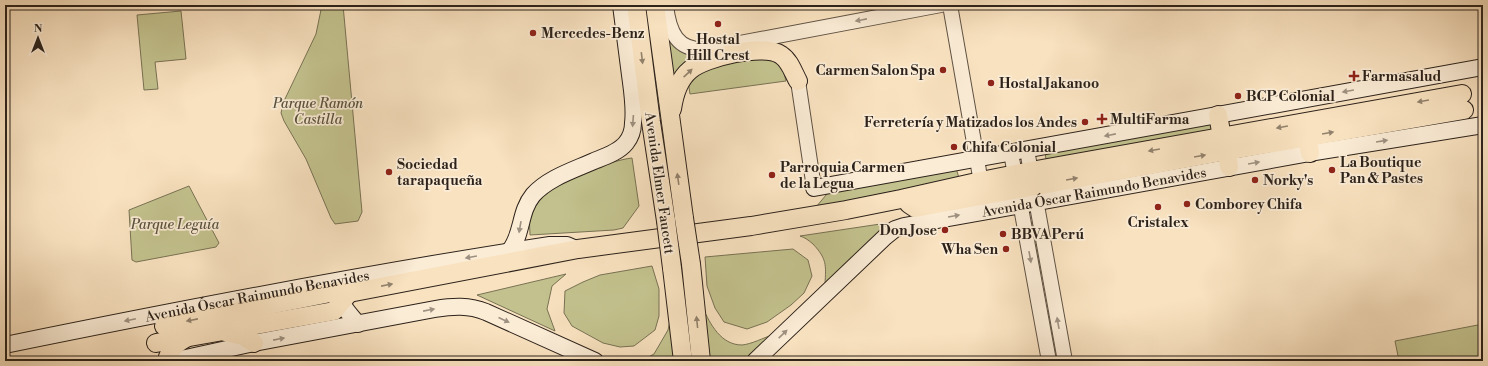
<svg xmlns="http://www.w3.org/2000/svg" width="1488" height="366" font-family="'Libre Bodoni',serif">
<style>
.green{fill:#c3c28e;stroke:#787254}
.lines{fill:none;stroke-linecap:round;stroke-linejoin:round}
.tertiary-casing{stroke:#5f5244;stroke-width:16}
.secondary-casing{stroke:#2c221a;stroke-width:18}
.primary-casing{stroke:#2c221a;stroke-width:20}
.tertiary{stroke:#fbecd6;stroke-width:14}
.secondary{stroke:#fbecd6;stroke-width:16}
.primary{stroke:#f9e2c0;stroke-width:18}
.primary-bridge-casing{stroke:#2c221a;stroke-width:20;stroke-linecap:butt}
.primary-bridge{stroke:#f9e2c0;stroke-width:18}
.oneway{fill:#9e9181}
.oneway2{fill:#92826d}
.poi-dot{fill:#8f2418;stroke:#fbecd6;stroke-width:1.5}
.labels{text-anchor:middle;stroke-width:3.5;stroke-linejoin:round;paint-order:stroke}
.poi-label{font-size:14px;font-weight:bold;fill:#2c221a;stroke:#fbecd6;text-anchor:start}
.park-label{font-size:14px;font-style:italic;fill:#59523d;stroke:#fbecd6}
.street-label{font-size:14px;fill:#2c221a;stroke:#fbecd6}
</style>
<rect width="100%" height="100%" fill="#f9e2c0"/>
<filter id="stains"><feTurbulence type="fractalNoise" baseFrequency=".005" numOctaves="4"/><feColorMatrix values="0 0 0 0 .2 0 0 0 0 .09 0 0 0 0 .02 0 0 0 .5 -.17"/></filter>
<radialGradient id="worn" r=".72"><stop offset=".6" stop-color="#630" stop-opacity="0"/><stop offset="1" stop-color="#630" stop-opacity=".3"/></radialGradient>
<g class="green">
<polygon points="322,5 343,5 362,212 358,221 335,224 331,218 306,159 284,121 281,113 284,101 316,34"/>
<polygon points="181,11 186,59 155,62 158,89 144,90 137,15"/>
<polygon points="663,16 676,39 699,54 673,85"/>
<polygon points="763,55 782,66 786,81 690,94 688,81 690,77 718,65"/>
<polygon points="1209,120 1215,130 1046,161 1045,150"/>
<path d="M632,158L639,206L623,228L614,230L530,235C530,230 529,224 530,219C532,212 537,203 542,197C555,181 612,160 632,158Z"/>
<polygon points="956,168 959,178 816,207 832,188"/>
<polygon points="189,186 219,243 216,247 136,262 132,260 129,210"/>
<polygon points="1036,221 1044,271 1036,272 1028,223"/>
<path d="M887,223V231L825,284C826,265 827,259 813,244C808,240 806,238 800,236Z"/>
<polygon points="793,249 808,260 812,276 804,293 791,305 767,322 747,329 724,322 715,308 707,286 705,257"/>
<polygon points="652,266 659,289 659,316 655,330 634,346 620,347 603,343 572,326 564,313 565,291 583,282 600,275"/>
<polygon points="566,274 552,286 547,309 555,331 477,295"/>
<path d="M703,308C710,324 721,345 742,345C752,344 763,338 772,335L744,361H709Z"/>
<polygon points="672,312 675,361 641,361 654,354 668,330"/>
<polygon points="1052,313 1060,361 1052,361 1044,314"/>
<polygon points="1483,324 1483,349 1476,361 1399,361 1395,341"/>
</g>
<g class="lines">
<g class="tertiary-casing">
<g id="tertiary">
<path d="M666,5C669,32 677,52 708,49L941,5"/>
<polyline points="950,5 979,171 981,181 987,188"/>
<polyline points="798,81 814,188"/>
<polyline points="1027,150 1065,361"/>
<polyline points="1011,153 1049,361"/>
</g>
</g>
<g class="secondary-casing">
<g id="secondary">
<polyline points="814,188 1483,67"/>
<path d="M510,250C523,234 519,212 533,195C548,178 574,170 594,161C604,157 619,152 626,143C630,138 633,130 633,123C635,108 632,90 630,75C627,51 624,28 621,5"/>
<path d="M340,290C339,305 349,313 358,324"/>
<path id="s1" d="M5,345C186,308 367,273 550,245H567L574,248"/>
<path d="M172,361L254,343L435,309C453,306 469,305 486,312L595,361"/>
<path id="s2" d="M755,361L885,237L895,229L904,226L1310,153L1483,125"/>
</g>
</g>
<g class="primary-casing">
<g id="primary">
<polyline points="636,5 651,122 666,221"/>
<polyline points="655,5 684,218"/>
<path d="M672,109C674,95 678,80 690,70C705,57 764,43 781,55C790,61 793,72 798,81"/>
<polyline points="1218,115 1222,137"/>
<polyline points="1307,137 1310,153"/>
<polyline points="1227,151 1229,167"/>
<polyline points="909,204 915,208 937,204 1227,151 1464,110"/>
<polyline points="691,264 701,361"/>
<polyline points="672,268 683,361"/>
<polyline points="164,326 340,291 349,293 578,249 751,226 846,210 901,199 981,181 1031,171 1462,94"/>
<polyline points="225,332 243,336 254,343"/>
<polyline points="156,343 334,311 349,293"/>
<path d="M167,361C169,350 176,343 186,338"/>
</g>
</g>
<use href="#tertiary" class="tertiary"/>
<use href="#secondary" class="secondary"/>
<use href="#primary" class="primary"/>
<g class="primary-bridge-casing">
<g id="primary-bridge">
<polyline points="684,218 691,264"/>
<polyline points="666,221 672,268"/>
</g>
</g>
<use href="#primary-bridge" class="primary-bridge"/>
</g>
<defs><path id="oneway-solid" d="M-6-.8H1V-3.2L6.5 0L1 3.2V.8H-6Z"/></defs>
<g class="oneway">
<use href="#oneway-solid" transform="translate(861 20) rotate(169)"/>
<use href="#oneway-solid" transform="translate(1348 91) rotate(170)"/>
<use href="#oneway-solid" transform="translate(633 121) rotate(94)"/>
<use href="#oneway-solid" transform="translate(1110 135) rotate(169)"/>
<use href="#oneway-solid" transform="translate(1382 141) rotate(-9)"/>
<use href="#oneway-solid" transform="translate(1254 163) rotate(-10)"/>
<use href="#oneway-solid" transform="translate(954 216) rotate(-10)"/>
<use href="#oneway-solid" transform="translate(520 227) rotate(100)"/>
<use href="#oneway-solid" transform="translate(471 257) rotate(170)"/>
<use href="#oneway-solid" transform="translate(1030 257) rotate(80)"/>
<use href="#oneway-solid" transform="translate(429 310) rotate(-11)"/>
<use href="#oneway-solid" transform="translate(130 320) rotate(168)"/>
<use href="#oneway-solid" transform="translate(504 320) rotate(24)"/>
<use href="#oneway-solid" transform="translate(1058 323) rotate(-100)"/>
<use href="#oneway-solid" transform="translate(783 334) rotate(-44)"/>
<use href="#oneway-solid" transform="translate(279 339) rotate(-11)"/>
</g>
<g class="oneway2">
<use href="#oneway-solid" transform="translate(642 58) rotate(83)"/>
<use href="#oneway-solid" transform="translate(688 73) rotate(-43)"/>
<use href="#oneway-solid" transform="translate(1423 101) rotate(170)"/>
<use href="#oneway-solid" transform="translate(1282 127) rotate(170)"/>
<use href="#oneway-solid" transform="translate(1328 133) rotate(-10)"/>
<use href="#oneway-solid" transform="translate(1154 150) rotate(170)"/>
<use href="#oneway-solid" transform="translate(1200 156) rotate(-10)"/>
<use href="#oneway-solid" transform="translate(678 179) rotate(-98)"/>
<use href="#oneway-solid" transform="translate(1072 179) rotate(-10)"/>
<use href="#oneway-solid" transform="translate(387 285) rotate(-11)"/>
<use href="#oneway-solid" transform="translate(192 320) rotate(169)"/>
<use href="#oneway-solid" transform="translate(697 322) rotate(-96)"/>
</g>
<g class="poi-dot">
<circle cx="718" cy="24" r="4"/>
<circle cx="533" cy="33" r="4"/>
<circle cx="943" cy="70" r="4"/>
<path d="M1352 70h4v4h4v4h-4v4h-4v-4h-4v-4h4z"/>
<circle cx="991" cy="83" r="4"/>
<circle cx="1238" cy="96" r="4"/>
<path d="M1100 113h4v4h4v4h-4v4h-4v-4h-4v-4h4z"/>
<circle cx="1085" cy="122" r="4"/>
<circle cx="954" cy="147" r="4"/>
<circle cx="1332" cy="170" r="4"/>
<circle cx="389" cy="172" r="4"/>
<circle cx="772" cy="175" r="4"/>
<circle cx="1255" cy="180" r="4"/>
<circle cx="1187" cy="204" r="4"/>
<circle cx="1158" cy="207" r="4"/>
<circle cx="945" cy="230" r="4"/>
<circle cx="1003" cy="234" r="4"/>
<circle cx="1006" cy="249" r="4"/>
</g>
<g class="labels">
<g class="poi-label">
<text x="541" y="38">Mercedes-Benz</text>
<text x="718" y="44" text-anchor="middle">Hostal<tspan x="718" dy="16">Hill Crest</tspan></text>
<text x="935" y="75" text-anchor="end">Carmen Salon Spa</text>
<text x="1362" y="81">Farmasalud</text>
<text x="999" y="88">Hostal Jakanoo</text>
<text x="1246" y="101">BCP Colonial</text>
<text x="1110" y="124">MultiFarma</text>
<text x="1077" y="127" text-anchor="end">Ferretería y Matizados los Andes</text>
<text x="962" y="152">Chifa Colonial</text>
<text x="1340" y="167">La Boutique<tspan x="1340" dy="16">Pan &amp; Pastes</tspan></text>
<text x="397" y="169">Sociedad<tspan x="397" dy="16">tarapaqueña</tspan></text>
<text x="780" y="172">Parroquia Carmen<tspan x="780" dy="16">de la Legua</tspan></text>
<text x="1263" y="185">Norky's</text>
<text x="1195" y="209">Comborey Chifa</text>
<text x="1158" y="227" text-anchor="middle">Cristalex</text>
<text x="937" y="235" text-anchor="end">Don Jose</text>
<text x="1011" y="239">BBVA Perú</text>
<text x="998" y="254" text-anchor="end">Wha Sen</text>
</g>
<g class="park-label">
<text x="318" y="108">Parque Ramón<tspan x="318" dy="16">Castilla</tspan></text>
<text x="175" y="229">Parque Leguía</text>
</g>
<g class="street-label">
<text transform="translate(660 183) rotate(82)" y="5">Avenida Elmer Faucett</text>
<text dy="5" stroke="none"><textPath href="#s2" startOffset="395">Avenida Óscar Raimundo Benavides</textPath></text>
<text dy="5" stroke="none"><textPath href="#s1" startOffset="257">Avenida Óscar Raimundo Benavides</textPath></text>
</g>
</g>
<rect width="1488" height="366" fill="none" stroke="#f9e2c0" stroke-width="20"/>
<rect x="6" y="6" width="1476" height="354" fill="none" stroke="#2c221a" stroke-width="2"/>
<rect x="10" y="10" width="1468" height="346" fill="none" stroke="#2c221a"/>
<g transform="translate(38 38)" stroke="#fbecd6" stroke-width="3" paint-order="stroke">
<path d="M0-3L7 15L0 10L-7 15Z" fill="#2c221a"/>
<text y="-6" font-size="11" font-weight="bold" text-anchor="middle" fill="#2c221a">N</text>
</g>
<rect width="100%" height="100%" filter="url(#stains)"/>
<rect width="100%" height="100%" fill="url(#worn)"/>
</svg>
